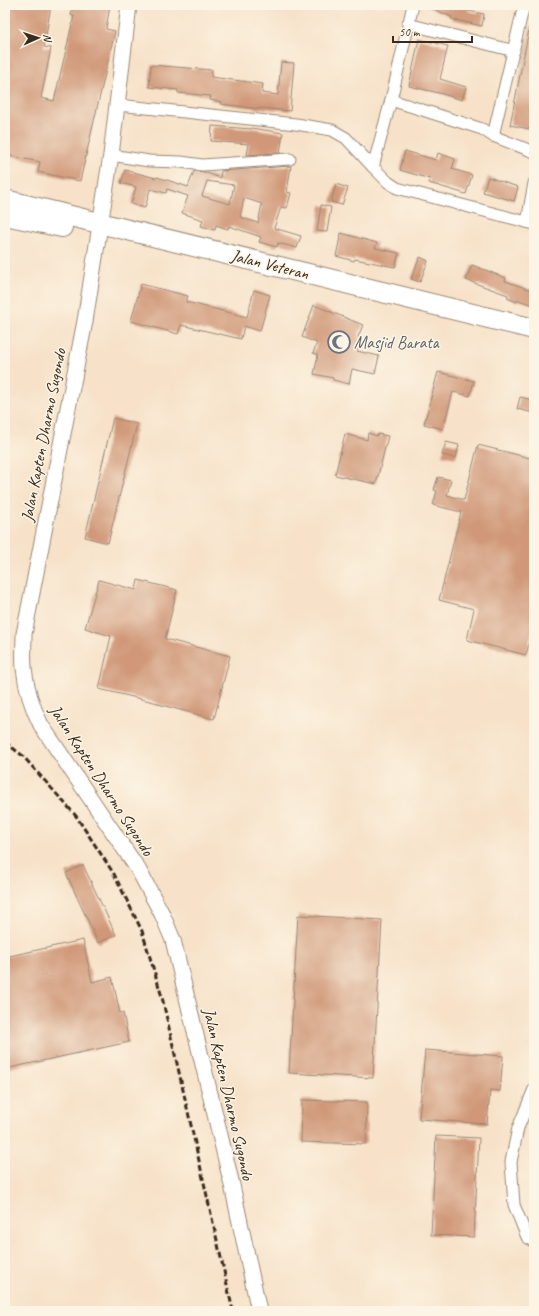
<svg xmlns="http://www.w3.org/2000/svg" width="539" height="1316" font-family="Caveat,sans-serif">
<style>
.building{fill:#d09878;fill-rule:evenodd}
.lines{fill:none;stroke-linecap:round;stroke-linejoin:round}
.street-casing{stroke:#998674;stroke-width:13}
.secondary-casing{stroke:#998674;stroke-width:17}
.highway-casing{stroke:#998674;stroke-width:22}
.street{stroke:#fff;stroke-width:11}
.secondary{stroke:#fff;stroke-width:15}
.highway{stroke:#fff;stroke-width:20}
.rail{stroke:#3b2a1e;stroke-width:3;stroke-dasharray:6 3;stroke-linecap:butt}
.labels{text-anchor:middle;stroke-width:3;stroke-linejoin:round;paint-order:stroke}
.street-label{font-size:17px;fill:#3b2a1e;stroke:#fcf5e5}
.worship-label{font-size:17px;fill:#5b616d;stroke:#fcf5e5;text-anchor:start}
</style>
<rect width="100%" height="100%" fill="#fcf5e5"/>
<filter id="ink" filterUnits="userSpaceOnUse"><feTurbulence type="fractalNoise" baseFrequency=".025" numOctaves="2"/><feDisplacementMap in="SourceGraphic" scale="8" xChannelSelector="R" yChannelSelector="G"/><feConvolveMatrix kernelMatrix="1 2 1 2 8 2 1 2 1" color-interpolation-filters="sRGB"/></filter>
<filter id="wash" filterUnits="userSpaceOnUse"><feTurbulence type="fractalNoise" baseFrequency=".012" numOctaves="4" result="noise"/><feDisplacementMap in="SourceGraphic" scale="16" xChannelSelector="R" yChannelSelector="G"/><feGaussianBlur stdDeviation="0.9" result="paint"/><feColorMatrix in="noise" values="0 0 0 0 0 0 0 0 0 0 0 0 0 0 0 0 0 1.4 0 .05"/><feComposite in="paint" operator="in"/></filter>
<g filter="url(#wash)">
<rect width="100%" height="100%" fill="#f7e2c9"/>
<g id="blocks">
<g class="building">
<polygon points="5,5 51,5 44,47 51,48 41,98 54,101 74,16 71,15 73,5 110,5 106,29 115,31 80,181 38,172 40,162 5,155"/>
<polygon points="424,5 469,5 468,11 484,14 482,26 451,19 452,17"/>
<polygon points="530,25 534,25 534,130 510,125"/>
<polygon points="419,39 448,46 440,79 466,87 462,100 439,93 409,86"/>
<polygon points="281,62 294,63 290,111 260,108 260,109 221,104 222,102 210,100 211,96 178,93 178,90 149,87 151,65 212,70 211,77 263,84 262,93 278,95"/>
<polygon points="212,126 251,129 251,128 283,133 280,153 247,155 249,144 211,141"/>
<polygon points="405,151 436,160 438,153 455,159 452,169 472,175 466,194 429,183 430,179 400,170"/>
<path d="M291,166L287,192L291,193L287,208L281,207L274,228L301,236L297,248L278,243L277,247L259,242L261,237L229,226L228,229L216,225L215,230L201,226L203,220L182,213L188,196L167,189L166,193L150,189L145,208L131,204L136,187L121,183L125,170L156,178L157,177L170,181L188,187L194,171L204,172L220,178L221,171ZM207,181L234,185L230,204L202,196ZM244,198L262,204L258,223L240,217Z"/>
<polygon points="488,177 518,187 514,201 483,192"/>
<polygon points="336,184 348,188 342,205 331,202"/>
<polygon points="321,205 331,207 327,232 317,231"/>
<polygon points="341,233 377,243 375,248 399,253 395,267 355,259 354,261 336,256"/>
<polygon points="420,257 428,261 420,282 411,279"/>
<polygon points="472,265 506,278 505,281 534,291 534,305 518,300 517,302 507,298 508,295 466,280"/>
<polygon points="141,284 188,296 186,302 247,317 254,290 270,295 260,331 244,326 241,339 181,325 178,334 131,321"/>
<polygon points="314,305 363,325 358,337 362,339 357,351 379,356 375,374 352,369 349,384 333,380 333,378 314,374 318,355 313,353 317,343 302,337"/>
<polygon points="438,372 474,381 470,396 453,392 443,429 424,424"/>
<polygon points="520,397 534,400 534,413 517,409"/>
<polygon points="113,418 137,424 108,543 85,537"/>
<polygon points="368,433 377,436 378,434 388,436 376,484 335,475 345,434 367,440"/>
<polygon points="446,442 459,445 456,458 442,455"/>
<polygon points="478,445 534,459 534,625 526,655 467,640 474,609 439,600 461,512 433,505 437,491 434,490 438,477 451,480 447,495 464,500"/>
<polygon points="99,580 136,590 138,580 177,590 165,639 230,656 214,719 158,704 158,703 99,689 111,636 85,628"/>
<polygon points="83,865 116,935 98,943 66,873"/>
<polygon points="298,915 382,920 373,1078 289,1073"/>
<polygon points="83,940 92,982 112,977 120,1013 123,1013 129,1042 5,1069 5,957"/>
<polygon points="425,1050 503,1056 500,1091 490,1090 487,1124 419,1119"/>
<polygon points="302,1100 367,1102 366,1144 301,1142"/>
<polygon points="436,1136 479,1138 474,1237 431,1235"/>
</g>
</g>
</g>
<g filter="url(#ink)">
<use href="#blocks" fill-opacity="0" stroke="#998674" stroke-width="1"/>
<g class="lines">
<g class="street-casing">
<g id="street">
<polyline points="408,24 514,51"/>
<polyline points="391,100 482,129 493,136 534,152"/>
<polyline points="118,105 296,124 332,130 346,138 373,167 388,182 397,188 534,224"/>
<polyline points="493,136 524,5"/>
<polyline points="111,155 149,161 181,162 202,165 290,159"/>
<polyline points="373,167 391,100 413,5"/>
<polyline points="527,222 534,183"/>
<polyline points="534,1089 518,1128 511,1162 514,1205 527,1237 534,1242"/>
</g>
</g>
<g class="secondary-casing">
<path id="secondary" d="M129,5L111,155L85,321L24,634C24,645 23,657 24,668C26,688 32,707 41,725L138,869L162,914L173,940L232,1185L259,1311"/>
</g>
<g class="highway-casing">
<g id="highway">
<polyline points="5,200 534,329"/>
<polyline points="5,215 62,227"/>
</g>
</g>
<use href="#street" class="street"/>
<use href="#secondary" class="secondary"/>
<use href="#highway" class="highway"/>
<polyline class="rail" points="5,742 23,756 76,816 114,874 142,931 162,997 233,1311"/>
</g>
</g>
<defs>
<g id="mosque-ring" transform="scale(1.15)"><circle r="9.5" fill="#fcf5e5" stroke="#6b7280" stroke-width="1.5"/><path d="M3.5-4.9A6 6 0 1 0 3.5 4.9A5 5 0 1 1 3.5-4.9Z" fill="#6b7280"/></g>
</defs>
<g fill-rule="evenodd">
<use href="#mosque-ring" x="339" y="342"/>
</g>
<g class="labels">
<g class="street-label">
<text transform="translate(270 264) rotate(14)" y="6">Jalan Veteran</text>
<text transform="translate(43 435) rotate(-79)" y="6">Jalan Kapten Dharmo Sugondo</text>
<text transform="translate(102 780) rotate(57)" y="6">Jalan Kapten Dharmo Sugondo</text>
<text transform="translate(229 1094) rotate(77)" y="6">Jalan Kapten Dharmo Sugondo</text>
</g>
<g class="worship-label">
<text x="354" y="348">Masjid Barata</text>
</g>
</g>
<rect width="539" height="1316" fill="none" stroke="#fcf5e5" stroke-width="20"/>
<g transform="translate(38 38) rotate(87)" stroke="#fcf5e5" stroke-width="3" paint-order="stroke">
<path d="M0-3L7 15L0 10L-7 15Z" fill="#3b2a1e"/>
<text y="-6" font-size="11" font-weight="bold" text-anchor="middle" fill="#3b2a1e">N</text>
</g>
<path d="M393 36v6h79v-6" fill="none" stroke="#3b2a1e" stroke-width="2"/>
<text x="399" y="36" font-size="12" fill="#3b2a1e" stroke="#fcf5e5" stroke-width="3" paint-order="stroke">50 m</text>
</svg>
